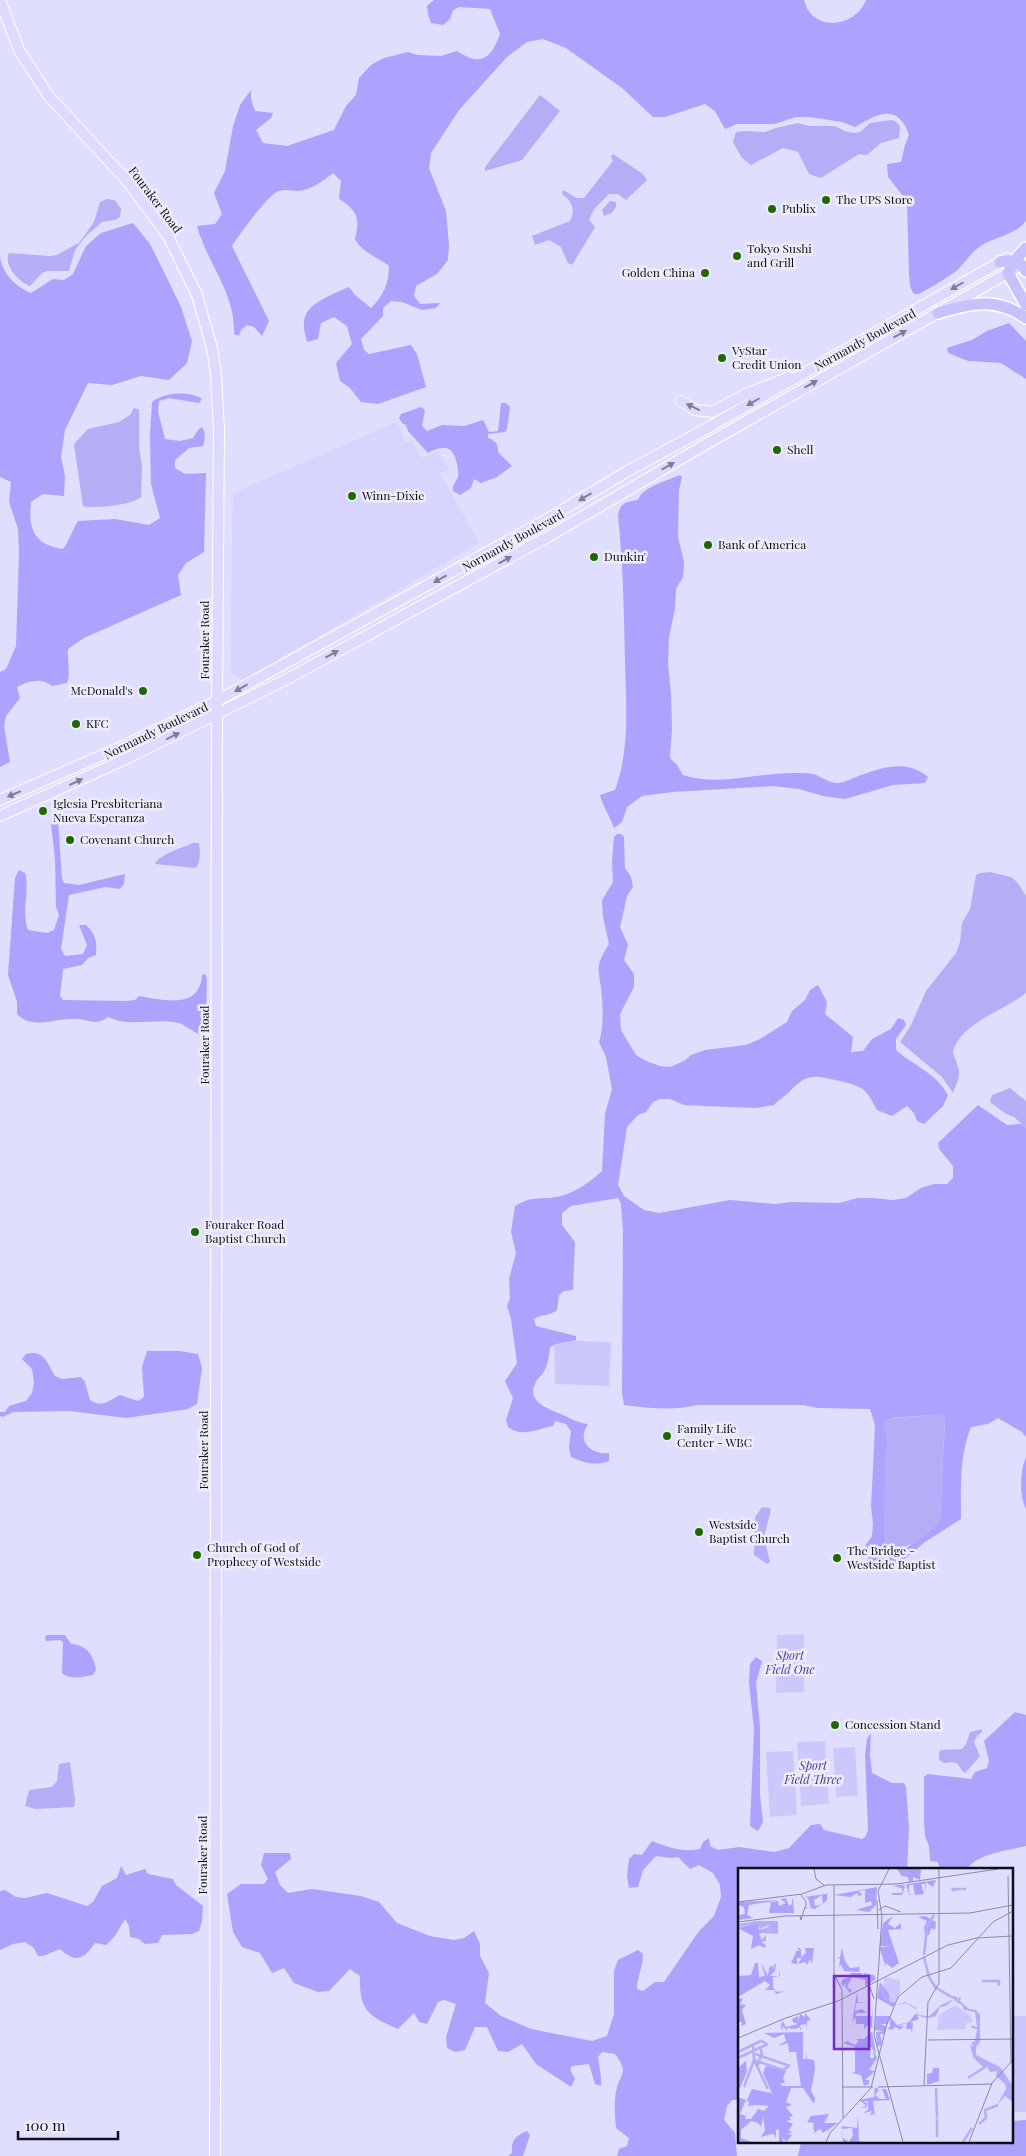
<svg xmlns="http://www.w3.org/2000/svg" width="1026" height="2156" font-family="'Playfair Display',serif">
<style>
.built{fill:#d7d5fd}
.green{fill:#cbc9fb}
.forest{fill:#aba3fe;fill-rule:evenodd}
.water{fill:#b4aef7}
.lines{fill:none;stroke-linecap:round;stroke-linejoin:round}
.major-casing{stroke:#fff;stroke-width:12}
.highway-casing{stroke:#fff;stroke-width:14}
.major{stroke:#dddafe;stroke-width:10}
.highway{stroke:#c6c2fd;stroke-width:11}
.oneway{fill:#807e96}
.poi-dot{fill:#1e6803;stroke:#ededfa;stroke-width:2}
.labels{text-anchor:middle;stroke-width:5;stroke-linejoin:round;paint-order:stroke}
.street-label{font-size:12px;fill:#0e0d18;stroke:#ededfa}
.poi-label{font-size:12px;fill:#0e0d18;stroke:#ededfa;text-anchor:start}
.park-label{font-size:12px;font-style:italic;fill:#4c379e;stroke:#ededfa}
.inset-river{fill:none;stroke:#b4aef7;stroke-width:2.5}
.inset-road{fill:none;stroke:#8b8aa2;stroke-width:1}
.view{fill:#7b2cbf;fill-opacity:0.15;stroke:#7b2cbf;stroke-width:2.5}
.inset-edge{fill:none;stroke:#0e0d18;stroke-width:2.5}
</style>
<rect width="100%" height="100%" fill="#dfdefe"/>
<polygon class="built" points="397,422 405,442 412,441 422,458 438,451 449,469 440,473 479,543 247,678 240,679 233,674 230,669 233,493"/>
<g class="green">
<polygon points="554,1340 611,1342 609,1386 555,1384"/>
<polygon points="804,1634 804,1692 776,1693 777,1635"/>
<polygon points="825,1741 829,1804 801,1806 797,1742"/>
<polygon points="855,1747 858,1796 836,1797 833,1748"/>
<polygon points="793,1751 797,1815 770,1817 766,1752"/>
<rect x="1012" y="2016" width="14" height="96"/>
</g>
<g class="forest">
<path d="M434,0H804C812,33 855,28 866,0H1026V221C1016,234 999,236 986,243C972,249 966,263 955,272C944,280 931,287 919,294H914L910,287L909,274L907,201L888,177L887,164L901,162L905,145L909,135C898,103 878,113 855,127L842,122L810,117H796L774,124H737L725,129L715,111L705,104L665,117H653L622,88L566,48L543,39L527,42L507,57L459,110L431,153L429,168L446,211L449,245L448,260L437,274L416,286L414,296L420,304L440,303L436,308L422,310L402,302L391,301L383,308V316L361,339L364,350L369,354L411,345L417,354L426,387L378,404L361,402L350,388L340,381L336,363L352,344L347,326L334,317L321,323L318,339L307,342C306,336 303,329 304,322C305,303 334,294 349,287L355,295L371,308C383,296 389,284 389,266C377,257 362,252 355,239C360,218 358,211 339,199L341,181L333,173C323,181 312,189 299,191C293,191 285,189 279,191C269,193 239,235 232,246L269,321L262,336L254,327L247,325L241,330L239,336L234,334C236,294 207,263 197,226L215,224L222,214L214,193L225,171L233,126L240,105L251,90V99L255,111L273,113L271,118L256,130L263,143L287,146L334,130L346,106L356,95L359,78L371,65L384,58L408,52L417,55L441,56L457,51C481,67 491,59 500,34L490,9L459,7L453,10L450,19L443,25L431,23L428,14L427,6Z"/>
<path d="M133,223L150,244L163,270L181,307L192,341L187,363L169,380L141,376L112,385L88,383L65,430L61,457L65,476L64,496L43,494L31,502C28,529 34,545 63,549C70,540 72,530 78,521L115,519L149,525L160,518L151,484L150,436L152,402C163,393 188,390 202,399L199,403L169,398L159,401L158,411L165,439L180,441L193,438L198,430L202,427C206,433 205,440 203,446L189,448L175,460V468L185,474L206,473L204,552L186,563L178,575L181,595L84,638L68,649C67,660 71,673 67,683L52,686C41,677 29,681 17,687L20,698L6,716L4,726L10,762L0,767V672L6,669L16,646L19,551L18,529L9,502L11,482L0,477V255C1,273 16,287 31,293L53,279L64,280L73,274L86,246L101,233Z"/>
<polygon points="1009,323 1026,341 1026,379 1001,363 968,361 948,353 947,348 972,340 987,331"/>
<path d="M501,403H506L510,407L507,429L505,432L488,434V438C496,441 498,443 498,452L512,466L497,477L481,483L474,479L471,488L460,495L453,491C452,484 456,482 458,477C459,472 457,465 456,460C452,444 440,446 428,453L408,431L406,425L402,423L399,418L401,414L421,407L425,410L422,426L427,431L442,425L464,426L483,420L489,432L498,431Z"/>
<path d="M680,475L682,477L679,490L678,537L684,562L683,577L676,589L675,608L669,638L668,664L671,694L672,728L670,758L677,765L683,775C720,787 759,772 797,773C803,773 811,773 816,775C823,778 830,783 838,783C843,783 851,779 856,777C880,768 906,758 928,777L925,783L893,785L845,799L823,796L799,789L773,786L673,792L642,796L627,807L622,822L614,828C610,816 603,807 600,795L615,790C630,751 626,703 625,661C624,613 623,563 618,515C621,502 626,502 638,500C642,487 669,480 680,475Z"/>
<path d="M55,817L58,820L62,879L64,883L79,885L125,874L124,884L120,889L105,887L69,895L61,949L65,956L83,954L87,945L79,925H86C96,935 97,941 96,955L88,958L82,965L63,969L60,996L63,1000L126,1001L135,1000L139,996C163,1000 200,1010 202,975L205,974L207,979L206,1018L202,1035C191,1032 185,1023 174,1022C151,1019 129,1027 108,1017C96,1026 91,1020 78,1019C57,1017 34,1031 17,1014V1002L8,975L15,878L19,870L25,873C30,892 21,911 28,930L47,933L54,930L59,915L56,907L55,859L51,824Z"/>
<path d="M617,834H621L624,837L625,868L631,877L633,887L627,896L620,927L628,945L624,960L634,974V987L620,1014L621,1030L636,1055L646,1061L660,1066L670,1067L684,1061L691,1055L705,1050L746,1045L760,1039L787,1022L792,1011L805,1000L810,990L818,985L827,1002L825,1014L853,1037L851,1052L863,1051L872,1039L891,1029L898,1018L904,1020L906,1025L896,1039V1050C913,1065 937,1074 948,1095L943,1106L924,1124L917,1121L914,1113L907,1106L892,1116L877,1110C865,1087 865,1088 840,1081C817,1076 808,1072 791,1090C786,1096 779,1099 774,1105L756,1108L704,1106L684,1105L670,1099H660L653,1102L646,1112L638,1115L627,1127L618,1185L624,1196L644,1210L659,1213L730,1200L775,1204L791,1202L839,1203L858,1198H873L893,1200L906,1198L921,1188L934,1184H947L953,1178V1166L939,1149L938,1143L978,1105L1007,1125L1021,1124L1026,1128V1437L1022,1432L998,1418L988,1424L971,1427C959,1456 961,1489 961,1519L925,1542L900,1563L869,1567L868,1550L865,1546L872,1536L873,1524L871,1507L875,1425L870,1409L817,1408L803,1405H698C673,1411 649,1408 624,1405L622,1393L623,1230L621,1204L618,1198L571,1206L562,1213V1225L575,1242L573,1290L564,1291L559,1295L557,1310C550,1316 542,1314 534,1319L536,1326L576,1336V1340L556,1344L550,1347C549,1356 548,1365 543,1373C542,1376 537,1378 536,1382C525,1402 549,1409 563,1415C572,1419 578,1423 588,1424C576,1441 591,1455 609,1453V1461C595,1466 584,1463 571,1457L569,1448L571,1431L566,1424L555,1421L553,1426C536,1429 523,1438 508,1427L506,1420L513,1398L505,1381L517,1363L511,1319L507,1306L510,1298L509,1279L516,1253L511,1232L515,1206C536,1194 541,1201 561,1196C576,1192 590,1182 602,1171L605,1114L612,1089L606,1057L599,1042C604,1027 603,1005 601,988C600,980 597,969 600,961C602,955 606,949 609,944L603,917L602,900L613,882L612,862L614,837ZM932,1415H943L945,1419L940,1519L908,1547L890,1551L885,1489V1463L888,1441L884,1422L892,1418Z"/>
<path d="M147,1351H179L198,1354L202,1368L197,1404L188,1409L126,1418L70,1411L13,1412L3,1417L0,1416V1412H5L9,1406L26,1401L32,1393L34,1382L32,1369L22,1359L26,1354C44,1349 47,1363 55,1376L62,1379L81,1377L85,1382L90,1400C103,1408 108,1401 120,1395L138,1401L144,1397L142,1367Z"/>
<path d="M1026,1457V1509C1019,1496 1020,1470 1026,1457Z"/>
<path d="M48,1635H65L71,1644C87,1645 94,1656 96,1670L93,1675C83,1677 70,1680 62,1673L63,1642L60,1640L46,1641L45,1636Z"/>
<polygon points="756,1657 762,1661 756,1683 760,1726 760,1795 763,1822 758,1831 750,1826 754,1729 749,1683 750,1664"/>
<path d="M1015,1712L1026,1715V1846C1010,1850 974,1854 967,1870H940L938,1862L930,1861L929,1846L925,1836L924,1822V1777L928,1774L971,1779L975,1772L987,1768L989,1761L984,1741Z"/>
<path d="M871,1733L870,1754L872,1773L892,1783H904L906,1787L909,1828L907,1870H740V2100H732L727,2106L724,2120L735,2133L737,2156H617L619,2149L627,2146L629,2138L616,2128C615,2116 614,2103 616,2091C620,2072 630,2074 615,2054L602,2052L598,2057L601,2077V2086L595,2084L589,2064L572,2066L570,2069L575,2079L571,2087L536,2064L522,2044L508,2052L498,2051L487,2027H475L465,2050L455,2052L447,2048L446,2037L456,2004L444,2000L438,2002L427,2024L419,2022L414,2013L398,2029C368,2016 359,2010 360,1976L350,1969L329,1991L318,1992L294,1983L284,1968L272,1973L260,1953L242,1947L233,1932L227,1894L241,1884H264L268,1879L261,1865L264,1853H290L291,1859L275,1872L280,1885L288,1893L312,1889L361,1896L379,1902L397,1923L430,1936L454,1940L464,1938L474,1931L480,1944V1956L489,1973L485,2003L501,2016L531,2029L592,2041L607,2036L614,2014V1971L618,1960L638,1950L643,1954C643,1967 637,1977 637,1989L643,1991L655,1982H664L699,1931L714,1916L721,1897L720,1885L713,1873L699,1865L690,1869L678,1857L671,1858L656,1856L643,1870L638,1887L629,1888L627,1876L629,1859L634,1854L642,1855L652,1841C668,1847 683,1853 700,1849L703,1842L709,1838L710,1846L718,1850L739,1847L774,1852L789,1848L811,1825L820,1824L824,1830L862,1839L866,1836L868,1830L865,1755L867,1739Z"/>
<path d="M121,1866L126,1875L145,1869L148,1874L173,1879L176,1885L203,1906L202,1921L199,1931L192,1934L162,1935L158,1943L145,1944L139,1939L130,1937L129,1926L125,1919L115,1936L106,1945L95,1943C84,1959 76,1964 60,1949L43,1956H38L34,1948L25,1942L13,1944L0,1950V1891L5,1890L16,1897L25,1898L47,1893L87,1906L93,1902L102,1886L117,1878Z"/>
<polygon points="1026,2120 1026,2156 798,2156 801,2142 1012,2142 1012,2121"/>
<path d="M527,2131L530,2135L523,2156H508L512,2153C511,2140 515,2136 527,2131Z"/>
</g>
<g class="water">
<polygon points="540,95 560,111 522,160 485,171 485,167"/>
<polygon points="891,120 895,121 900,126 899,138 881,143 867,155 859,154 821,178 809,174 798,152 783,148 751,165 742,158 733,142 736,132 745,131 765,132 776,128 798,123 809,126 835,126 844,131 854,133 860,132 870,123"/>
<path d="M613,154L643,174L647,180L626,200L618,194H609L594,209L589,220L595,227L594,229L572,265L568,263L561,247L549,240L535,245L532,236L570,221C576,209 572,202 562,194L563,190L577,198H584L613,161L611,156Z"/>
<path d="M107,199L115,200L121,209L120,217L115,220L102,222L86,236L75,250L69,271H47L42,273L30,286C19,282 3,265 9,253L50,256L57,255L71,247L79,243L94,222L100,202Z"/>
<polygon points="610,201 616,202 616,207 612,213 604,216 602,210"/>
<path d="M134,408L138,409L139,411V446L142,467L141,497C132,505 95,509 83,506L74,444L88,429L119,422L130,415Z"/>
<path d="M193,843H199C200,851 201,862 196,868L155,864C158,855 184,847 193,843Z"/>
<path d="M990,872L1011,877L1017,882L1026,896V993C1005,1010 958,1024 953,1053C961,1074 961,1072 953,1093L942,1077L900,1042L911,1025L926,991L956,953L960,942L962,923L970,909L976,875L980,873Z"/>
<polygon points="1010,1088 1026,1101 1026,1128 1014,1117 1006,1114 990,1102 992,1095"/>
<path d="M932,1415H943L945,1419L940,1519C931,1536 908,1548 890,1551L885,1546L884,1537L885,1463L888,1441L884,1422L887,1419Z"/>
<polygon points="762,1507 769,1508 771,1510 764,1537 770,1562 767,1564 754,1555 755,1517"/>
<path d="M982,1729V1732L977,1736L974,1742L980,1756L965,1773C956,1767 963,1760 944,1763L939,1760V1753L941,1750L962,1749L966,1744L970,1732Z"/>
<polygon points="70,1762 75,1800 74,1807 35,1809 25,1806 29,1790 52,1787 57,1781 59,1764"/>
</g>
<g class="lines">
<g class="major-casing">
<g id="major">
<polyline points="0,0 19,50 48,95 128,182 168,236 197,295 212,348 216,374 219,430 217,701 215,2156"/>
<polyline points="681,401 695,410 712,412 744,395 789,377"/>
<polyline points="0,800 123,746 217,701 544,521 626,472 702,431 1007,258"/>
<polyline points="0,816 130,757 289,678 551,535 708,443 1015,269"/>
</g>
</g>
<g class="highway-casing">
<g id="highway">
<polyline points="1026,248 1015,260 1008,273 1026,305"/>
<path d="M1000,262C1012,260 1020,259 1026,271"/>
<path d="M938,313C971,303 996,297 1026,318"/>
</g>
</g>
<use href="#major" class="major"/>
<use href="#highway" class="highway"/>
</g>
<defs><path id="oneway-solid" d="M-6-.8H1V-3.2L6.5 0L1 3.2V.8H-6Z" transform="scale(1.25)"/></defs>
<g class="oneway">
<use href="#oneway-solid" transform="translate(957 286) rotate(150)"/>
<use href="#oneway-solid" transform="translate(900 334) rotate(-29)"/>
<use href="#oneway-solid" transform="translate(811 384) rotate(-29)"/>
<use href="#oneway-solid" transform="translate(753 402) rotate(150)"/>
<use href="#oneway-solid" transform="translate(693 407) rotate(-154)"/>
<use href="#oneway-solid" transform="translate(668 466) rotate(-30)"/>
<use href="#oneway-solid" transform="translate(585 497) rotate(149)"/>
<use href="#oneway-solid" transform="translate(505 560) rotate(-29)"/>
<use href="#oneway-solid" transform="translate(440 579) rotate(151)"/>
<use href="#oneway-solid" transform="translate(332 654) rotate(-29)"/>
<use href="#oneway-solid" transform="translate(241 688) rotate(151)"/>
<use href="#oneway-solid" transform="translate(173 736) rotate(-26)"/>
<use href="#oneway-solid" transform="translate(76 782) rotate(-25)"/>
<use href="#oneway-solid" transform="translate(14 794) rotate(157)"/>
</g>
<g class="poi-dot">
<circle cx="826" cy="200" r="5"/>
<circle cx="772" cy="209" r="5"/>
<circle cx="737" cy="256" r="5"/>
<circle cx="705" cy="273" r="5"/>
<circle cx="722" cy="358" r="5"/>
<circle cx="777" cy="450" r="5"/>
<circle cx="352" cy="496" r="5"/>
<circle cx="708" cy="545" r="5"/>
<circle cx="594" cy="557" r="5"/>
<circle cx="143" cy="691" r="5"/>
<circle cx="76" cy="724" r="5"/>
<circle cx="43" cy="811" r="5"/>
<circle cx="70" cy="840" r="5"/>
<circle cx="195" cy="1232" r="5"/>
<circle cx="667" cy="1436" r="5"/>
<circle cx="699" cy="1532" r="5"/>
<circle cx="197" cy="1555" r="5"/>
<circle cx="837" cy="1558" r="5"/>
<circle cx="835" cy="1725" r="5"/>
</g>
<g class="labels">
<g class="street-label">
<text transform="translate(155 200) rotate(53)" y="4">Fouraker Road</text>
<text transform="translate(865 340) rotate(-29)" y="4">Normandy Boulevard</text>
<text transform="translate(513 541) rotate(-29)" y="4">Normandy Boulevard</text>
<text transform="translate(205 640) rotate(-90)" y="4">Fouraker Road</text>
<text transform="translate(156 731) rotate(-26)" y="4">Normandy Boulevard</text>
<text transform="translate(205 1045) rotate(-90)" y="4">Fouraker Road</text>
<text transform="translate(204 1450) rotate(-90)" y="4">Fouraker Road</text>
<text transform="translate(203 1855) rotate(-90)" y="4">Fouraker Road</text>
</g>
<g class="poi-label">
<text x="836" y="204">The UPS Store</text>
<text x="782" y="213">Publix</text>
<text x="747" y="253">Tokyo Sushi<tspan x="747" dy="14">and Grill</tspan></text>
<text x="695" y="277" text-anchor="end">Golden China</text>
<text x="732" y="355">VyStar<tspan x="732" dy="14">Credit Union</tspan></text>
<text x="787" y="454">Shell</text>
<text x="362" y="500">Winn-Dixie</text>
<text x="718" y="549">Bank of America</text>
<text x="604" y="561">Dunkin'</text>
<text x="133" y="695" text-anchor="end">McDonald's</text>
<text x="86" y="728">KFC</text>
<text x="53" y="808">Iglesia Presbiteriana<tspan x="53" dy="14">Nueva Esperanza</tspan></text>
<text x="80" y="844">Covenant Church</text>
<text x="205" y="1229">Fouraker Road<tspan x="205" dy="14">Baptist Church</tspan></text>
<text x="677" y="1433">Family Life<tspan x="677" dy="14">Center - WBC</tspan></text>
<text x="709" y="1529">Westside<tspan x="709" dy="14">Baptist Church</tspan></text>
<text x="207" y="1552">Church of God of<tspan x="207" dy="14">Prophecy of Westside</tspan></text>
<text x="847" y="1555">The Bridge -<tspan x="847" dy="14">Westside Baptist</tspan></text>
<text x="845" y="1729">Concession Stand</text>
</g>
<g class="park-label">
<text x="790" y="1660">Sport<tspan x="790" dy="14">Field One</tspan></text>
<text x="813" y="1770">Sport<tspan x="813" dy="14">Field Three</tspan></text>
</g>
</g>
<g transform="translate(738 1868)">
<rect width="275" height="275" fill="#dfdefe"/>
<path d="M146,109L162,112V126L157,135L151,133V126L146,123ZM217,137L233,148L235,155H228V161L199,162L201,147Z" fill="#cbc9fb"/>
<path d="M159,1H183L182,12L175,9V13L171,14L170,9L164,8ZM198,12L195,19L188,14V23L187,16H183L186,26L177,27L175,16L171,18V26L175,27H171L168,16L164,17L167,18L164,27H155L153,25H164V20L155,18ZM139,19L138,37L131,44L118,42L134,37L133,33L127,35V22L121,23L124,27L121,28L119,25L113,29L96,27ZM95,25L89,26V32L85,36L84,27L76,32L77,38L84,36L77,41L73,40L70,30L66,29ZM48,30L51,38L54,36V31L60,30L55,31L56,45H31L33,35H27L40,33L41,38L48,35L42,31ZM41,32L11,37L9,47L15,50L0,52L1,47L7,46L6,39L0,37V34ZM155,48L150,56L157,60L163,55V61L150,62L161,95L154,100L148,95V99L141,79H155L142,78L145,55ZM187,48L198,54L197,62L193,60L191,67H187L186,59L189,53L180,49ZM16,56H21V62L30,60L21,66L24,72L28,67V73L23,74L28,77L27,80L21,77L13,81L15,68L0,60ZM59,80H62L63,82V89L68,85L67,80H76L74,96L72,91L69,97L67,94L60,96L64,89L63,90H59V96L53,95L59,82L62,83ZM104,80L107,93L112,100L122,99L121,104L106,103L103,96L101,100L102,91L99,89H102ZM17,95H20L21,109L27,108L23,95L30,108L31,100L34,97L36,102V96H38L37,103L32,108H41V101L42,108L35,109V119L38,124L47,123L38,126L36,122H27L32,117L27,113L0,129V108L13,107ZM112,105H124L125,108L126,105L136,107L138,111L127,118V112L114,109L109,119L114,122L112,125L107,119L108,114L105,119L103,115L105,111L113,109ZM142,114L151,126V133L157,135L155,139L139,130ZM119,124L120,134H128L118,135L117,143L124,141L129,145H119L117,148H134L135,136L134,161L131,156L126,161V156H118L117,149L114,155L117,158L114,156ZM0,130L5,131L2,136L8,137L4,142L8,156L3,158L4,154H0ZM67,145L73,152L69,153V161L68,156L62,157L63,162H62V159L57,161L49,160V163L46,159V163V157L44,162L43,160L44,152L48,159L60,156L55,154L54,151L60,148V154L62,146L67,149ZM178,145L181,151L172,154L175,155L174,166L173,161H168L169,155L160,158H166L162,162L158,159L153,162L149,160L152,159V149L159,157L171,154ZM138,148H152L149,156H142L148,158L147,166H142L144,176L139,179L138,164L146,163L137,162ZM65,164V191H68V184L69,191L76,192L77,201L73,223L77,230L76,236L65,220H53L48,234L54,237L48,239L55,248L51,249L53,252L48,253L55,256L51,262L54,265L48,266L54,267L48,274L45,270V274H41V261L38,262V268L37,271V267L34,266L23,269L27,262L25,249L23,259L20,255L13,253L3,262V270L14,274H0V229L8,232L2,246L8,248L11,233L8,234L14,221L34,225L25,205L28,198L48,203L45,210L47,215H42L44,218H63L58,184H51L50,175L40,178L48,173L46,166L36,170L26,165ZM18,237L31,238L26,243L20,241L13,251H7L10,238ZM133,164H134L138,185L133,179L132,190H136L135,182L139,190L131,202L137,203L127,212H131V216L126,218L123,207L114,205L117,204V179L105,175L109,173L117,177L121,173L118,171H126ZM8,193L9,204L0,224V200ZM195,200H201V213L189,217V206L194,205ZM137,219L141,222L137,227L142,231H148L144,221H148L152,232L135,233L137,250V246L131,247L135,243L124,245L130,242V233H125L129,235V238L126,239L130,240H124L128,237L121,232L136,229ZM91,246L86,255H100L91,261V265L90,261L85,265L82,261L76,265V261H69H75L76,255L69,254L73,248ZM120,247L121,273L124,274H105L104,262L105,270L111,274L115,267L114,260L104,261V258L119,260Z" fill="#aba3fe" fill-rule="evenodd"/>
<path d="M19,53H40V66L22,65L33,56L22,61L21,56H16L0,59V56ZM211,125V127L219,129L221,132V129H223L222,133L231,141L238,142L242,147V174L238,179V187L262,199L275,218V234L267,228L259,237L268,221L267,216L258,208L259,203L252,204L249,198L247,201L235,189L232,177L236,178L233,175L237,173L239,161L234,160L233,157L239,159L237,144L226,142L224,137L215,132L208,138L202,139L198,148L191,150L180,148L179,142L168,135L160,137L150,135L149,134L159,137L167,134L178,140L181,147L191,148L203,137L214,132L220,133L209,128Z" fill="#b4aef7"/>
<path class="inset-river" d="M217,23L215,21H228M186,87L189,59L196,47M186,89L191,109L197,119L212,128M244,113H261V118M142,117L149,133M15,176L16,192L45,202L51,198M0,184L23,173L29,176M17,186L52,198M0,190L30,176M19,199L24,185L22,180M230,210L247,199M6,219L16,192L30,221M198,220L199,250M199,251V269M241,256L248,250L247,242L260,237M225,274L234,260"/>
<path class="inset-road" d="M76,1L78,11L87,18M151,1L140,23L144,48L136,167L165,274M270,8L273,195M96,17V106L104,122L105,250M63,27L68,34V41M139,32L140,61M0,34L64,26L88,17L159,16L260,1M141,42L147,38L163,44M62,48L63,52L67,39M0,54L47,48L232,45L275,37M128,118L132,119L136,131M0,170L48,150L100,133L210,77L239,70L275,68M190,172L274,171M186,217L190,134L201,115V1M104,219H135M140,219L254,216M88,274L92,265L133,220L148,159L160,129L184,109L213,100L255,54L275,43M231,274L254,215L274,193"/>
<path class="view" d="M96,108H131V181H96Z"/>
<rect width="275" height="275" class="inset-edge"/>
</g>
<path d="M18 2131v8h100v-8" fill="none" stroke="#0e0d18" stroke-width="2.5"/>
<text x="25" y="2131" font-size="15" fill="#0e0d18" stroke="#ededfa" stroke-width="4" paint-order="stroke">100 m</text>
</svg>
